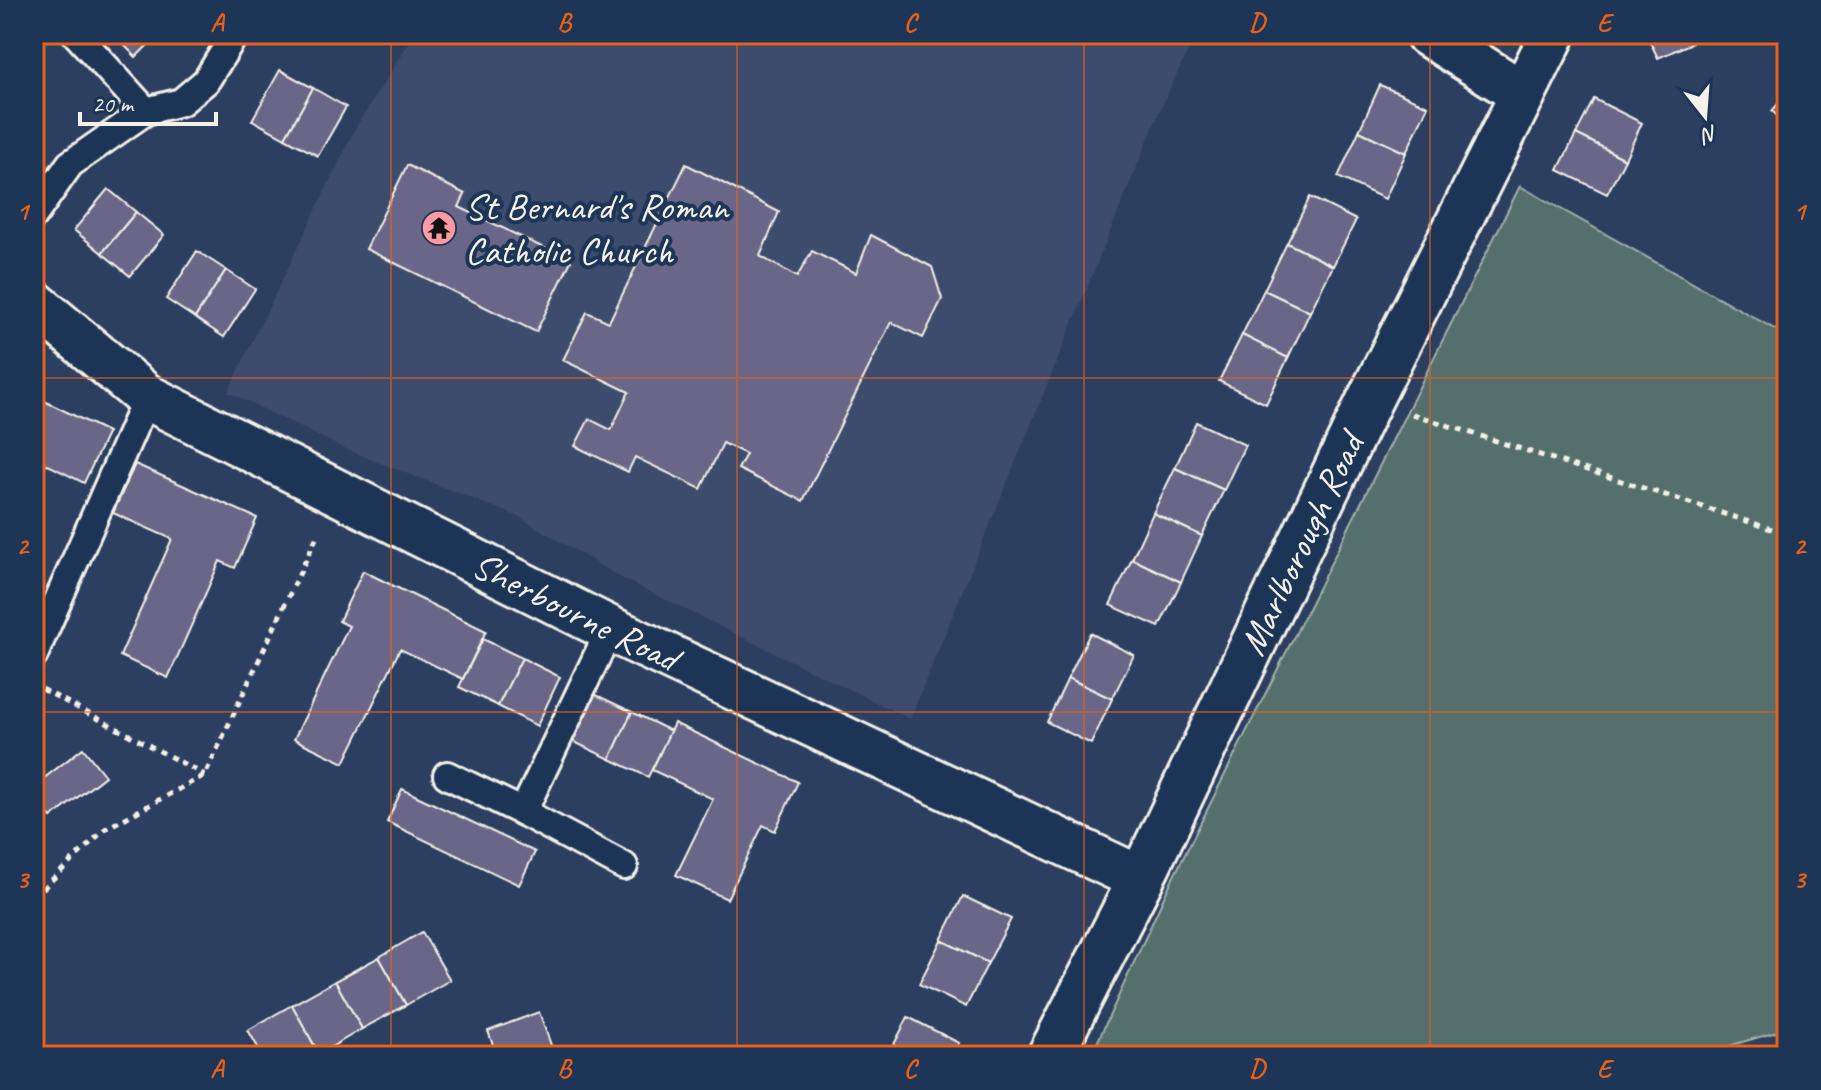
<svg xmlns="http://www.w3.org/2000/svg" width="1821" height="1090" font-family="Caveat,sans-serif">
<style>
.built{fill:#3e4b6c}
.green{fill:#556f6c;stroke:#a4b0aa;stroke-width:2}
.building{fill:#696687;stroke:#f4f1e8;stroke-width:2}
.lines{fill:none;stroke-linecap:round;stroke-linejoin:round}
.lane-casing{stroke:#f4f1e8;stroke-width:32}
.street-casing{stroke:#f4f1e8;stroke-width:50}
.path{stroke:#f4f1e8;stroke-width:5;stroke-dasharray:6 6;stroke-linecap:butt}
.lane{stroke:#1d3557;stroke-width:26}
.street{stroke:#1d3557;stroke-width:44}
.grid{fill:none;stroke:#e96117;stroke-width:2;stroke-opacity:0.55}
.labels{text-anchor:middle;stroke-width:8;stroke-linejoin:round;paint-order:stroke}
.poi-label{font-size:38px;fill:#f4f1e8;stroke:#1d3557;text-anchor:start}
.street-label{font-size:38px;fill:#f4f1e8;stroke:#1d3557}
.neatline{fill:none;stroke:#e96117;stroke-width:3}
.grid-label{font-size:26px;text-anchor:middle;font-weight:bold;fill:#e96117}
</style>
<rect width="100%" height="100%" fill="#2c3f61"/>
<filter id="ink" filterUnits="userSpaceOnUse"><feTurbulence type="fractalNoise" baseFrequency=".0125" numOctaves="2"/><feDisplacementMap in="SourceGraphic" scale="16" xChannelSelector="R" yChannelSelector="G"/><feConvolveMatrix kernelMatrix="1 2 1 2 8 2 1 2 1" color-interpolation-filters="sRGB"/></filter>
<g filter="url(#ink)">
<polygon class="built" points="414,34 1196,34 1161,108 910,719 625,580 517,516 347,450 228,392 355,129"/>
<polygon class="green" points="1520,186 1787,336 1787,1029 1725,1047 1719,1056 1091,1056 1170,884"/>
<g class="building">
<polygon points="113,34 159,34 136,57"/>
<polygon points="1646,34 1688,34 1692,43 1658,58"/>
<polygon points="280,70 313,88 285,138 252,120"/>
<polygon points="1380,85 1428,106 1406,153 1359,131"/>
<polygon points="313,88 346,107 318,156 285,138"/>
<polygon points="1787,94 1787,125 1772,111"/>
<polygon points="1594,99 1642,123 1625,159 1576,134"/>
<polygon points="1359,131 1406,153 1385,199 1338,177"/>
<polygon points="1576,134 1625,159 1607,194 1558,170"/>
<polygon points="686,164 779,212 760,256 797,277 812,251 856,273 871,235 932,267 942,299 923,338 891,322 803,501 738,469 746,454 723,443 701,489 635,457 628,472 575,446 589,419 611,430 629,392 563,360 587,312 609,322"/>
<polygon points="407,165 465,194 459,207 571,261 536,332 366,249"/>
<polygon points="108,189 136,212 102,253 74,230"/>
<polygon points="1310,197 1356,220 1333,266 1287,243"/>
<polygon points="136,212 164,235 130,276 102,253"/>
<polygon points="1287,243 1333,266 1310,312 1264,290"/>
<polygon points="197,251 226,270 195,318 166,299"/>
<polygon points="226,270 255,289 224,337 195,318"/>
<polygon points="1264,290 1310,312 1288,358 1242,335"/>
<polygon points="1242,335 1288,358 1266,404 1219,381"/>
<polygon points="34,396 108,432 84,483 34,458"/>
<polygon points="1196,422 1245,445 1224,490 1175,468"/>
<polygon points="135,464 257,518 235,568 220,561 168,678 120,656 172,539 113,513"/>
<polygon points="1175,468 1224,490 1202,536 1153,513"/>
<polygon points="1153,513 1202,536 1181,582 1132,559"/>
<polygon points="1132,559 1181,582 1159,627 1110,605"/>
<polygon points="363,571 486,631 463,679 400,649 344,763 294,739 349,626 339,621"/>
<polygon points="1090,633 1134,655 1112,699 1068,678"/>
<polygon points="483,639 522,658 498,706 459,687"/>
<polygon points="522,658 560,677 537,726 498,706"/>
<polygon points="1068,678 1112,699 1091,744 1047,722"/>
<polygon points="594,694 632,712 610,759 572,741"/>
<polygon points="632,712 671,731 648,777 610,759"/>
<polygon points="674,723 798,782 775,831 763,825 727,899 676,875 713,799 652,770"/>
<polygon points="83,748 105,776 51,818 34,796 34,786"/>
<polygon points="402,789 535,852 519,885 387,822"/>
<polygon points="963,896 1011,919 988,963 941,940"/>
<polygon points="422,932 450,980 406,1005 379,957"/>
<polygon points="941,940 988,963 966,1007 919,984"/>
<polygon points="379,957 406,1005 362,1029 335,981"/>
<polygon points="335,981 362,1029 319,1054 292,1005"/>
<polygon points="292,1005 319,1054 263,1056 248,1030"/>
<polygon points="539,1012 555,1056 497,1056 488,1031"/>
<polygon points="908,1017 959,1043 953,1056 888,1056"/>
</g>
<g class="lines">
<g class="lane-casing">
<g id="lane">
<polyline points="146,111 181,102 206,81 235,34"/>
<polyline points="34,215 70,164 146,111 76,34"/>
<polyline points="34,655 147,397"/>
<polyline points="447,775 523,812 610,629"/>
<polyline points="523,812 624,866"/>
</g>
</g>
<g class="street-casing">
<g id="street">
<polyline points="1428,34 1523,94"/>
<path id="s1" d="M34,303L147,397L610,629L1141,879"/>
<path id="s2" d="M1050,1056L1141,879L1369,401L1553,34"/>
</g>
</g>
<g class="path">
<polyline points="1412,414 1787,534"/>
<polyline points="42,689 205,775"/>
<polyline points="34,897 105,829 205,775 318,534"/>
</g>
<use href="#lane" class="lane"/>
<use href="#street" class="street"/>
</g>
</g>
<path class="grid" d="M391,34V1056M737,34V1056M1084,34V1056M1430,34V1056M34,378H1787M34,712H1787"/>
<defs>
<g id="temple-disc" transform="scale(1.8)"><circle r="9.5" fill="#ff9aa2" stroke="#1d3557"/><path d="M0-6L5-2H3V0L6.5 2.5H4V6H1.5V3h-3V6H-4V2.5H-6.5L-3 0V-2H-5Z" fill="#111"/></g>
</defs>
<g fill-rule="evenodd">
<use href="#temple-disc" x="439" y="228"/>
</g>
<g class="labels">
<g class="poi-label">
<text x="465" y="219">St Bernard's Roman<tspan x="465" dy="44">Catholic Church</tspan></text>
</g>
<g class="street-label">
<text dy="13" stroke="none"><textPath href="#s2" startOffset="570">Marlborough Road</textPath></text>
<text dy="13" stroke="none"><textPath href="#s1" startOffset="626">Sherbourne Road</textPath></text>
</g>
</g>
<rect width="1821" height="1090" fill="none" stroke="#1d3557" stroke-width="88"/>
<g transform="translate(1705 116) rotate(163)" stroke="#1d3557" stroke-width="6" paint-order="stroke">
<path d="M0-6L14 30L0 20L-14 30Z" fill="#f4f1e8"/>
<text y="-12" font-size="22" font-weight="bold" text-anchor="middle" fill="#f4f1e8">N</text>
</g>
<path d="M80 112v12h136v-12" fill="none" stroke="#f4f1e8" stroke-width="4"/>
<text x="92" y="112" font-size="24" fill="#f4f1e8" stroke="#1d3557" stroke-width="6" paint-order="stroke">20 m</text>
<rect x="44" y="44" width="1733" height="1002" class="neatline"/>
<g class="grid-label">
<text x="217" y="31">A</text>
<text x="564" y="31">B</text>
<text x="910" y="31">C</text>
<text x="1257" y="31">D</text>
<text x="1604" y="31">E</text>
<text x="22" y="220">1</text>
<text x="1799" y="220">1</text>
<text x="22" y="554">2</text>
<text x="1799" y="554">2</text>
<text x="22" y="888">3</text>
<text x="1799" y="888">3</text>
<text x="217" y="1077">A</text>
<text x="564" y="1077">B</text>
<text x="910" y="1077">C</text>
<text x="1257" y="1077">D</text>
<text x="1604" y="1077">E</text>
</g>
</svg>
